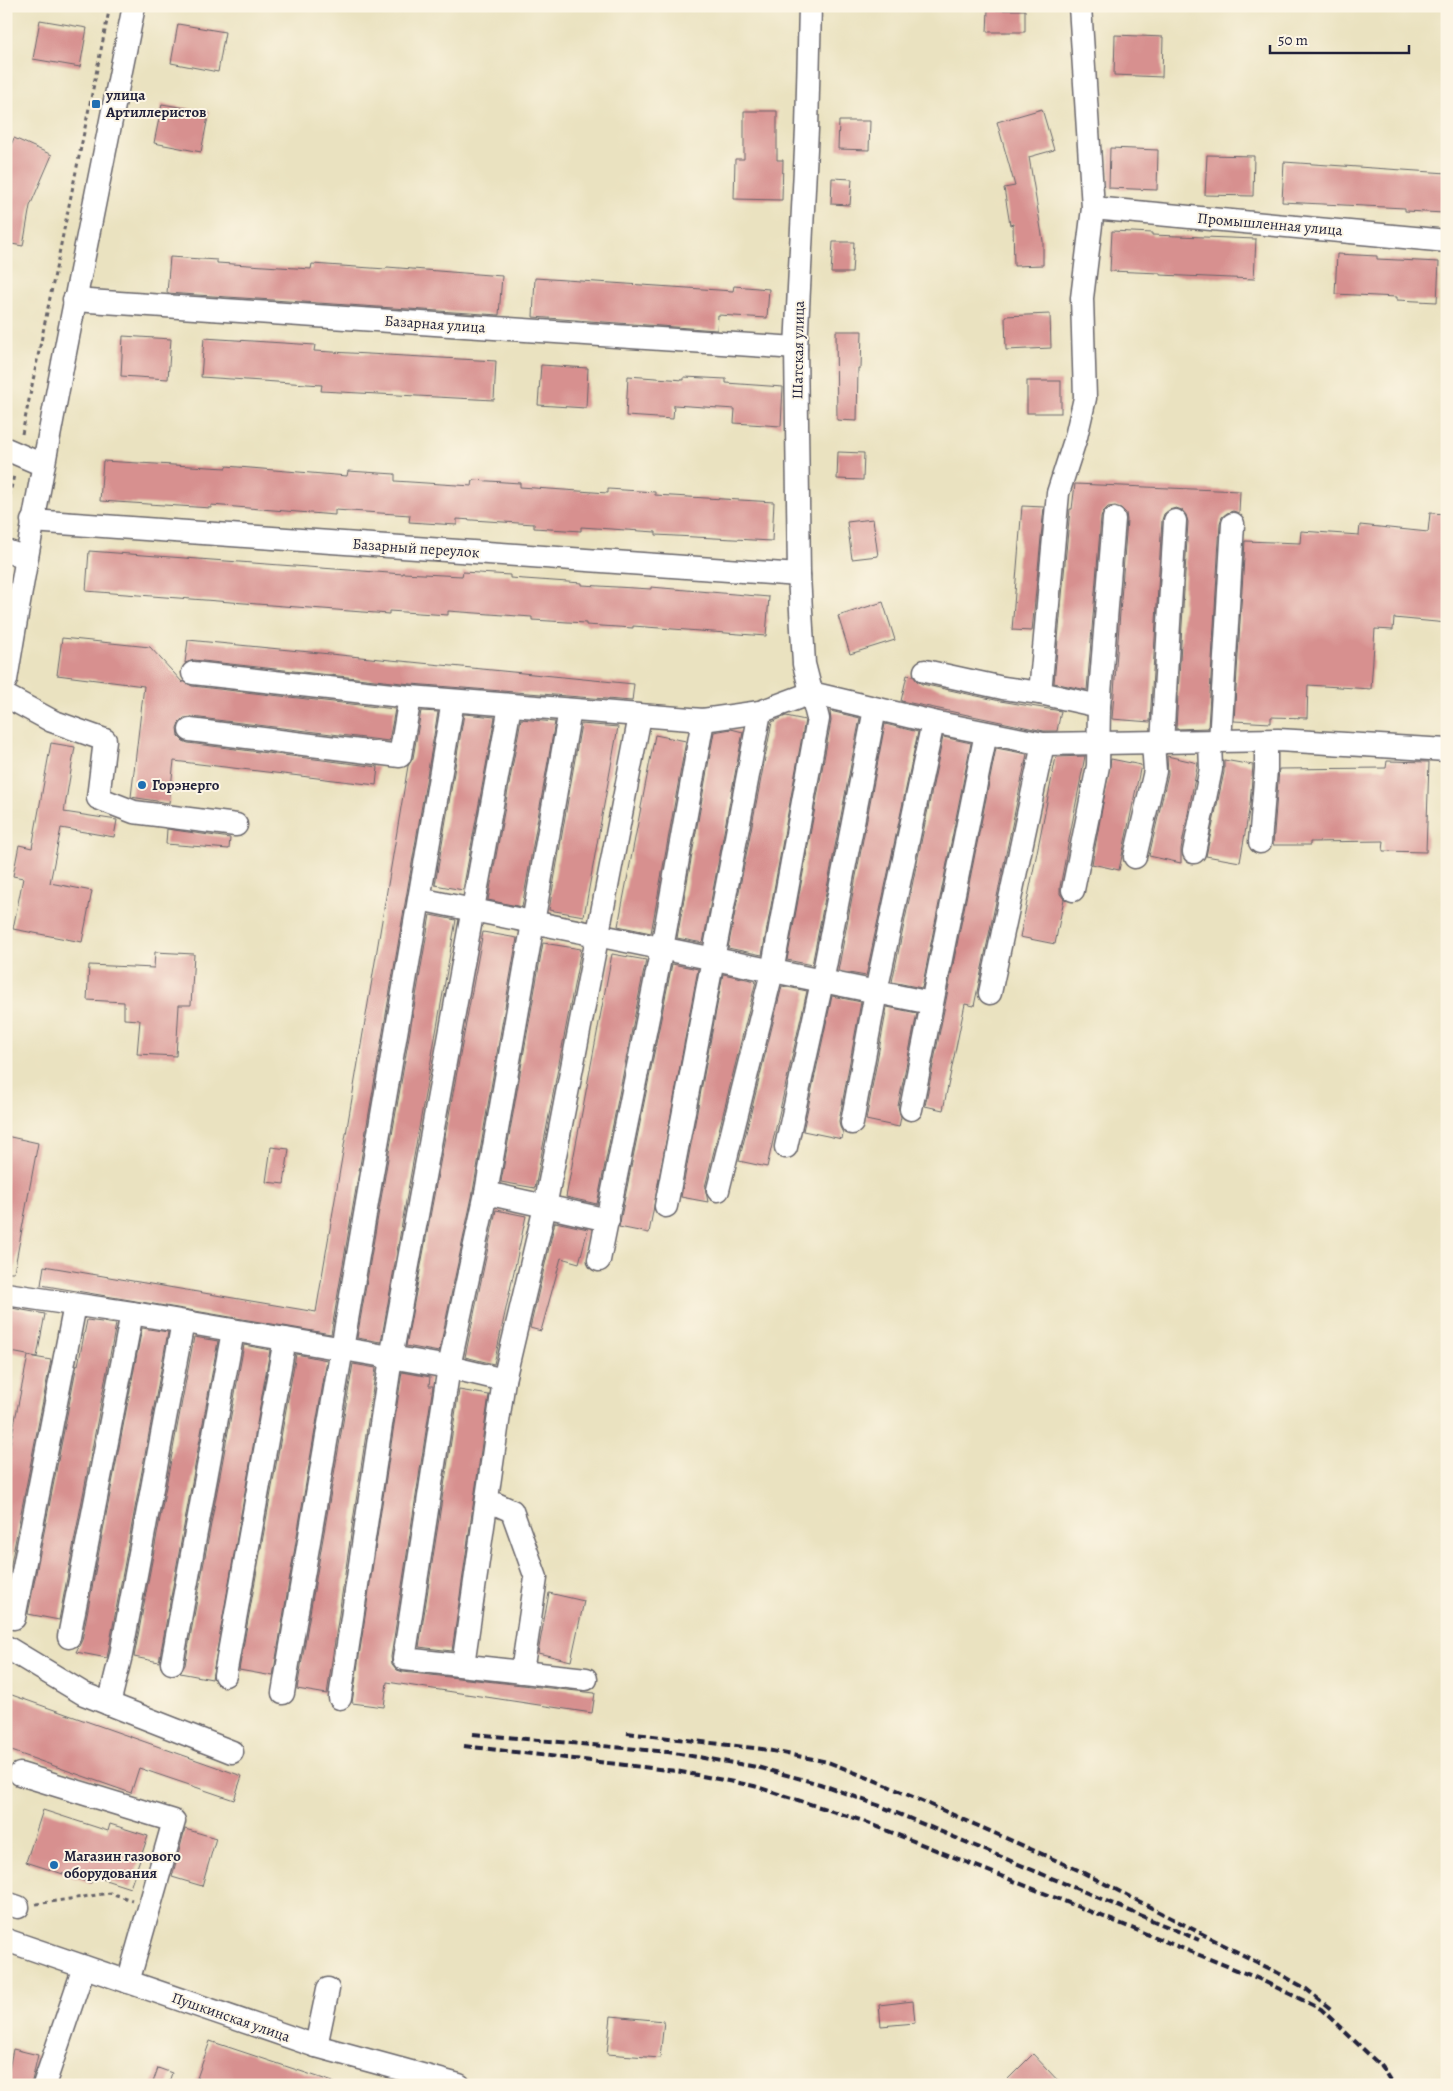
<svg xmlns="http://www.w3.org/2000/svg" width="1453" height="2091" font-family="Alegreya,serif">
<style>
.building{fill:#d7908f}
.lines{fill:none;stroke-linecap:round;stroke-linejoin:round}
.minor-casing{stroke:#68656a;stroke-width:25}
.path{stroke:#68656a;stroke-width:3;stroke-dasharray:4 4;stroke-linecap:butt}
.minor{stroke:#fff;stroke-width:22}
.rail{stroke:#22223b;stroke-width:4;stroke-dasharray:8 4;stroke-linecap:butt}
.poi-dot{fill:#1f6fb2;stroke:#fcf5e5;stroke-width:2}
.labels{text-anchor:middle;stroke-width:4;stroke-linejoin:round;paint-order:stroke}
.poi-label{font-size:15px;font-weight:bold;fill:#22223b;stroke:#fcf5e5;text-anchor:start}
.street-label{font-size:15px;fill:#22223b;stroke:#fcf5e5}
</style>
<rect width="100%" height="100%" fill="#fcf5e5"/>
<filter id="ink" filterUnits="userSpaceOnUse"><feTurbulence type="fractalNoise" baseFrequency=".02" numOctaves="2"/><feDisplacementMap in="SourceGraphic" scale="10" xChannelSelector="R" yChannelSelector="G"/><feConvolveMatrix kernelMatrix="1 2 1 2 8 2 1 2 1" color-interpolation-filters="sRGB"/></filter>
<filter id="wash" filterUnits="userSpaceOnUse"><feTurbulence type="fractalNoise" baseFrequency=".0096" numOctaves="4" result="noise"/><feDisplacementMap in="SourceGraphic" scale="20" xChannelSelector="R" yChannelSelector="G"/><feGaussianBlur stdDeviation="1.12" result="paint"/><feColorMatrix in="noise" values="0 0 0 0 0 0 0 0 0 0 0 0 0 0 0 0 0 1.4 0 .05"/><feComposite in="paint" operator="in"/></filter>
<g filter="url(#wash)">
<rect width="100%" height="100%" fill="#eae2c0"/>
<g id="blocks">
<g class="building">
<polygon points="988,10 1025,10 1025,32 987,32"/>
<polygon points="40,20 87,28 80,67 33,59"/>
<polygon points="178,24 225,32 218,72 171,63"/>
<polygon points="1115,35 1163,37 1162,77 1114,75"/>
<polygon points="162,104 209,112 201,152 154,143"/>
<polygon points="1042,109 1054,150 1029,157 1043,241 1043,265 1014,266 1013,224 1010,225 1004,188 1015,186 997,122"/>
<polygon points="744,111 777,111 777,160 783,160 782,200 734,199 735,159 744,159"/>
<polygon points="839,121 870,121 869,150 838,149"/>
<polygon points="14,138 52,155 30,206 23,246 6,243 6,156"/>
<polygon points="1110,148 1158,150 1157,190 1109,188"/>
<polygon points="1207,155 1254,156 1253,196 1205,195"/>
<polygon points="1284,162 1447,173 1445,213 1405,211 1405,208 1282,202"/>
<polygon points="832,178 852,179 850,205 831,204"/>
<polygon points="1112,231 1152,233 1152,235 1256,239 1254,279 1160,275 1160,273 1110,271"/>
<polygon points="833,242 854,242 852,273 831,273"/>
<polygon points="1337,254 1377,256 1377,259 1439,262 1437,302 1397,300 1397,297 1335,294"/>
<polygon points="170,257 217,260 217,263 311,269 312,264 386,269 387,267 502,276 499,315 167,293"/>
<polygon points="535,278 733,291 734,286 769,289 767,318 718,315 717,330 533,317"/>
<polygon points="1050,314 1051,348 1006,350 1005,316"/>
<polygon points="836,331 862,331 861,368 858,368 857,421 837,420"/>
<polygon points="123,336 171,339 168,379 121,376"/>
<polygon points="204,338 315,345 314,351 496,361 494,400 321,391 322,385 201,377"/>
<polygon points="541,365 588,368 586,408 538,405"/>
<polygon points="628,376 684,380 684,377 726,379 726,383 783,387 781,426 734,423 735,409 674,405 673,419 626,416"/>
<rect x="1027" y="381" width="34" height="32"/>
<polygon points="838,452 864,453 863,480 837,479"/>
<polygon points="103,461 226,468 226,466 347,476 348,471 395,474 395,481 472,486 473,480 520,483 520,487 608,493 608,489 655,492 655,495 774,502 772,541 656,535 656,532 581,527 581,531 534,528 534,524 457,519 457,525 409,522 410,515 335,510 335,515 211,505 211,508 100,501"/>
<polygon points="1075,484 1240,491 1239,513 1233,511 1227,513 1222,517 1220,523 1208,728 1176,729 1188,522 1186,515 1182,510 1176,508 1169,510 1164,514 1162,520 1150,722 1112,719 1127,520 1126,513 1121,508 1115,506 1108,507 1103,512 1101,518 1087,690 1054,683 1070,509 1072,509"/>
<polygon points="1022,506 1044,507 1032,631 1012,630"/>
<polygon points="1430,513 1447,514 1447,623 1394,618 1393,630 1375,629 1371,689 1308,685 1307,718 1271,717 1271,723 1234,721 1245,541 1300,543 1301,531 1359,535 1360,525 1428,532"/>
<polygon points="873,519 878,556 852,559 847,522"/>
<polygon points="89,551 403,574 403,573 462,576 463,572 510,575 510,578 582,583 582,585 651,589 651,587 769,597 766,636 633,626 633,628 586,625 586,623 532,620 532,617 448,611 448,615 389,611 389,614 86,591"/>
<polygon points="883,602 895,640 850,654 838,616"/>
<polygon points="62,638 150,647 183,683 183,681 192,686 395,709 389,741 192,717 184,718 179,723 177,728 178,736 183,741 188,743 378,767 376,785 174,761 169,803 131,797 144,686 57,675"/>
<polygon points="188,640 634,684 632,701 411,684 194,660 185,663"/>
<polygon points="907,675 913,676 917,681 922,684 1000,701 1061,711 1057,731 1044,731 901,701"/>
<polygon points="421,711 438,712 331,1334 41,1285 44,1266 316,1312 408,766 413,758"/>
<polygon points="830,711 860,718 812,965 787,960 831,721"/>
<polygon points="464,714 495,717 463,890 435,885"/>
<polygon points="786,716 805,720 762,955 728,948 772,722"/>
<polygon points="521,719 555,722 522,907 488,900"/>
<polygon points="581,724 618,727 584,916 549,910"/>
<polygon points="885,724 918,732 866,976 838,971"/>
<polygon points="731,729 743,732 703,943 677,938 714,732"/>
<polygon points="655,735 686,741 651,933 618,926"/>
<polygon points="943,737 971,743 922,988 892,982"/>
<polygon points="51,743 75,747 64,812 117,820 114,837 61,828 50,883 92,891 82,942 13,929 23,878 13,876 19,845 32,848"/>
<polygon points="996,748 1027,754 974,1006 965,1004 943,1110 925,1106"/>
<polygon points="1085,756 1060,887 1060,894 1064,899 1055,944 1020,937 1056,757"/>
<polygon points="1167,756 1198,763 1181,849 1181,863 1149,856 1168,774"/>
<polygon points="1111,759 1141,765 1119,870 1092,864"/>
<polygon points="1224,760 1253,765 1250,805 1240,862 1206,856 1224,772"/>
<polygon points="1387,761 1429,762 1426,852 1383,851 1384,841 1310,842 1310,845 1273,845 1279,769 1386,768"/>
<polygon points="167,829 230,838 229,849 166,844"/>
<polygon points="430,915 456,920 381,1342 357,1338"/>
<polygon points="483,932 517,938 472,1197 439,1352 406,1346"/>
<polygon points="543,943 581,949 535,1188 501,1182"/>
<polygon points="155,952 194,954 191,1005 179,1005 176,1056 137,1054 140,1020 124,1019 124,1002 87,1000 89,965 154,968"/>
<polygon points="612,954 646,960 597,1204 566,1197"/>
<polygon points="672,964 698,969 649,1233 619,1227"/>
<polygon points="723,974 756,981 705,1187 708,1202 681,1197"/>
<polygon points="782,986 807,991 767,1167 739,1161"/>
<polygon points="832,996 861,1002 839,1121 840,1127 843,1133 842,1139 803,1131"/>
<polygon points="887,1007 917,1013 898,1106 901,1117 899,1127 866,1120"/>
<polygon points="6,1136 38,1143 14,1272 6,1272"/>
<polygon points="271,1147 289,1149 284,1184 266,1182"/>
<polygon points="496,1210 526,1216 494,1364 465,1357"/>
<polygon points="555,1222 588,1229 579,1263 561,1258 541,1331 530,1328"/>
<polygon points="6,1307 45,1314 37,1357 6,1351"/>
<polygon points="87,1320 116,1324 59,1620 28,1614 77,1364 78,1365"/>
<polygon points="142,1328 168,1332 107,1658 76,1652 82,1640"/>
<polygon points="194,1337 218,1341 159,1662 134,1657"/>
<polygon points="244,1345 270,1350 212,1679 180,1673 185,1665"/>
<polygon points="296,1354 327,1360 273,1676 239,1670"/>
<polygon points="28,1356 51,1360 6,1589 6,1464"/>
<polygon points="353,1364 376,1368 327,1694 297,1689"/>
<polygon points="402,1372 430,1377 429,1386 433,1386 391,1657 392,1664 397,1670 403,1672 595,1693 592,1713 387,1682 384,1707 352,1703"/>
<polygon points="459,1390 489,1395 452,1651 419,1647"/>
<polygon points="549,1593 584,1601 571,1661 538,1653"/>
<polygon points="9,1694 242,1776 234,1800 139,1768 131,1793 6,1749 6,1713"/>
<polygon points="43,1810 108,1831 110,1824 148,1836 130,1888 93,1876 91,1883 26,1862"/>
<polygon points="185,1829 216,1838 202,1886 172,1877"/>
<polygon points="913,2001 915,2023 881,2026 879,2005"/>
<polygon points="611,2016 664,2021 660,2058 607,2054"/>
<polygon points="210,2041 333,2082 333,2085 208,2085 196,2081"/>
<polygon points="13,2049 38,2055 31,2085 6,2085"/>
<polygon points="1033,2054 1062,2085 1002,2085"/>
<polygon points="158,2068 172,2073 168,2085 152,2085"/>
</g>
</g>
</g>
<g filter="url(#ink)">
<use href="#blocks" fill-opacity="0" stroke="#68656a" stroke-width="1"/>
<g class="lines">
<g class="minor-casing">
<g id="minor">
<polyline points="1093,208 1447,241"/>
<polyline points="74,300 796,348"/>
<polyline points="6,449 43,465"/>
<polyline points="32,521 799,575"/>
<polyline points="6,551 26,558"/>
<polyline points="925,671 1003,688 1040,693 1099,706"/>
<polyline points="193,673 410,697 703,720 760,712 811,693 933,722 1043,744 1278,740 1447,750"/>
<path d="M6,680C43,454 89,230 134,6"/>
<polyline points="1040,693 1058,493 1076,437 1085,398 1082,298 1093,208 1080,6"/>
<polyline points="6,696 52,721 105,740 98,798 134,812 236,825"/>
<polyline points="570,710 486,1193 449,1367 404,1659 586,1679"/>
<polyline points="190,730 400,756 410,697"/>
<polyline points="1220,741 1233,524"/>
<polyline points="1162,743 1175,521"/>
<polyline points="1260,842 1266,769 1266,741"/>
<polyline points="1194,852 1211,769 1210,742"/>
<polyline points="1135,857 1155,771 1153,743"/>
<polyline points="1073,890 1098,766 1099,706 1114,519"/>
<polyline points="419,899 931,1003"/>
<polyline points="990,993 1043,744"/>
<polyline points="911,1109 986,733"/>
<polyline points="852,1123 876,992 933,722"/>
<polyline points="786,1147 822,982 875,709"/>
<polyline points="718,1190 772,972 818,719 804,664 799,575 796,348 807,129 810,6"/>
<polyline points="486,1193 608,1220"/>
<polyline points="666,1206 760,712"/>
<polyline points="599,1260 662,948 703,720"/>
<polyline points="6,1294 132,1313 449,1367 504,1380"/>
<polyline points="487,1500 512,1511 536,1578 522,1672"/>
<polyline points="14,1618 75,1305"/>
<polyline points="69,1637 132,1313"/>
<polyline points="6,1647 84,1694 232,1752"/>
<polyline points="172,1663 233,1331"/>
<polyline points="463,1665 504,1380 545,1207 640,716"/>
<polyline points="225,1675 285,1339"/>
<polyline points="283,1693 453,701"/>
<polyline points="340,1698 391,1358 510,706"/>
<polyline points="109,1704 121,1655 183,1322"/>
<polyline points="20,1774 174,1821 128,1982"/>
<polyline points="6,1903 18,1907"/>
<polyline points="6,1940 316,2046 459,2085"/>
<polyline points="316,2046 328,1989"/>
<polyline points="44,2085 84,1967"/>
</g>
</g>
<g class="path">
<polyline points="22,434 110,6"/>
<polyline points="6,512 14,475"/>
<polyline points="6,883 7,880"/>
<polyline points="36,1904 110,1893 132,1900"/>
</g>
<use href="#minor" class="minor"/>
<g class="rail">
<polyline points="627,1733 762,1749 828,1762 881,1783 1078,1870 1280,1974 1305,1988 1332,2010"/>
<polyline points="473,1734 668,1752 757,1767 820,1784 880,1806 1199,1940"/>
<polyline points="464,1746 676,1771 754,1786 863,1821 1257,1978 1321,2009 1383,2068"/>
<polyline points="1380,2064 1393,2085"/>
</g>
</g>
</g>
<g class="poi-dot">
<rect x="91" y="99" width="10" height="10" rx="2.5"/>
<circle cx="142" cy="785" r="5"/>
<circle cx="54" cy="1865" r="5"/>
</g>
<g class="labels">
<g class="poi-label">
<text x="106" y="100">улица<tspan x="106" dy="17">Артиллеристов</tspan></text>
<text x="152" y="790">Горэнерго</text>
<text x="64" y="1861">Магазин газового<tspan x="64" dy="17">оборудования</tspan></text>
</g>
<g class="street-label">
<text transform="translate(1270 224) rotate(5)" y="5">Промышленная улица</text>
<text transform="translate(435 324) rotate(4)" y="5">Базарная улица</text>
<text transform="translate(798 350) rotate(-89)" y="5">Шатская улица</text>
<text transform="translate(416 548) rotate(4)" y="5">Базарный переулок</text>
<text transform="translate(231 2017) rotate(19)" y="5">Пушкинская улица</text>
</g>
</g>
<rect width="1453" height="2091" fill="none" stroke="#fcf5e5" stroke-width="25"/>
<path d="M1270 45v8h139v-8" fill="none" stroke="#22223b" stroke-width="2.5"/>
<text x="1278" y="45" font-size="15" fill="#22223b" stroke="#fcf5e5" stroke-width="4" paint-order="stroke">50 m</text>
</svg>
